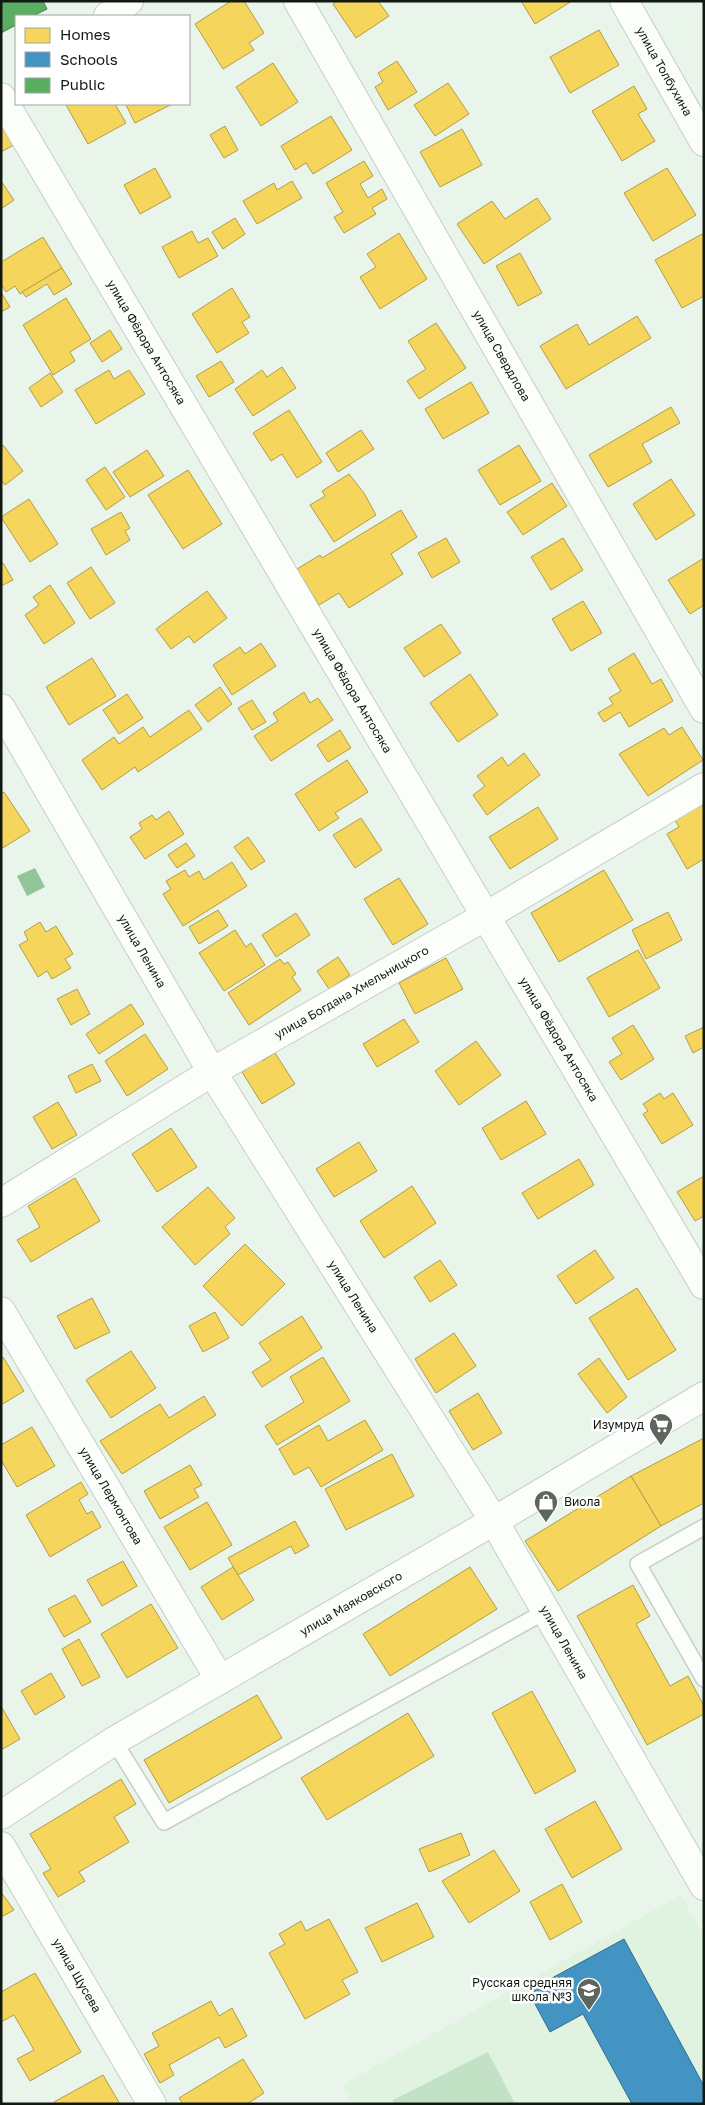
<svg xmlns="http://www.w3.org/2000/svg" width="705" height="2105" font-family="'Golos Text',sans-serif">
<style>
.built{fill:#dff3e0}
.green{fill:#c2e1c5}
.water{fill:#92c598}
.homes{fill:#f6d55c;stroke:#b19d46}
.schools{fill:#4393c3;stroke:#346e8e}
.public{fill:#5aae61;stroke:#448149}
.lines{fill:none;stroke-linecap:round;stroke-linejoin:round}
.lane-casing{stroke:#c6cfc7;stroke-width:18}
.street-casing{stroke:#c6cfc7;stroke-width:30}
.lane{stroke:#fcfefc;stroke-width:15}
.street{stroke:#fcfefc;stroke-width:28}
.labels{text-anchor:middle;stroke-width:5;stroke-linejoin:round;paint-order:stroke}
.street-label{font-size:12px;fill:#111912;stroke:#fff}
.poi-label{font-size:12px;fill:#111912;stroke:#fff;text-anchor:end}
</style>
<rect width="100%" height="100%" fill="#e9f5ea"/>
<polygon class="built" points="681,1895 704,1937 704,2104 353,2104 342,2085"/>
<polygon class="green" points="488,2052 515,2104 394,2104 393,2100"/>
<polygon class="water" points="35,868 45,887 27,896 17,876"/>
<g class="homes">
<polygon points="231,1 244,1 264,33 249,43 254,50 223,69 195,24"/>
<polygon points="337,1 378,1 389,16 356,38 333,4"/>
<polygon points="521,1 572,1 535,24"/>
<polygon points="599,30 619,65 570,93 550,57"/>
<polygon points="397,61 417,92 388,110 375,87 383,82 378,73"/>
<polygon points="273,63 298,102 261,126 236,87"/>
<polygon points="448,83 469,114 435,136 414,105"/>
<polygon points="634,86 647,109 638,114 655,141 622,161 592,111"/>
<polygon points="67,104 115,104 126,123 88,144 66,105"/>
<polygon points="128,104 172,104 135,123 126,105"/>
<polygon points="1,116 19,142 1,152"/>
<polygon points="331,116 352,150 313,174 306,163 295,170 281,146"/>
<polygon points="225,126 238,150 224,158 210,135"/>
<polygon points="462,129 482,165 440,187 420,152"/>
<polygon points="364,161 373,176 360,184 368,198 382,189 387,199 372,208 376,214 344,233 334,217 343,212 326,183"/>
<polygon points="155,168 171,197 140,214 124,185"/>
<polygon points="667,168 696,215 653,241 624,193"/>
<polygon points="1,181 14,200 1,209"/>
<polygon points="292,181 302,198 257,224 243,201 274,183 277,190"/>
<polygon points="537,198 551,219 484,264 457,224 492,201 505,219"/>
<polygon points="235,218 245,234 223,249 212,232"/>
<polygon points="192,231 198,243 208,238 218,256 179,278 162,247"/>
<polygon points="399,233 427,279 380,309 360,277 376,267 367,254"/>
<polygon points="702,234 704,237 704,296 682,308 655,260"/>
<polygon points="43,237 62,268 20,294 15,286 6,292 1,284 1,262"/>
<polygon points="520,253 542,293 518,306 496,266"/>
<polygon points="62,268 72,284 54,295 47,284 26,297 22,292"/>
<polygon points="232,288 250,317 242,322 249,333 217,353 192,314"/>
<polygon points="1,292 10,307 1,312"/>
<polygon points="66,298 91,339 70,352 75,361 53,375 23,325"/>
<polygon points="637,316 651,338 566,389 540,346 577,324 589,345"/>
<polygon points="436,323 466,368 419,399 407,381 426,369 408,341"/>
<polygon points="110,330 122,349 102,362 90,343"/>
<polygon points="221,361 234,382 209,397 196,376"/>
<polygon points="282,367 296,388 253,416 235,389 262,370 267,377"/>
<polygon points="109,370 114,379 129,370 145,394 96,424 75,390"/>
<polygon points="50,373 63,392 41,407 29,388"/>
<polygon points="471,382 489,413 443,439 425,409"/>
<polygon points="671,407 680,423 642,444 652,462 608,487 589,455"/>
<polygon points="289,410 322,462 297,478 282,454 271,461 253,433"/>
<polygon points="361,430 374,449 338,472 326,453"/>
<polygon points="3,445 23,471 5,485 1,480 1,447"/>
<polygon points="519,445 541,481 500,505 478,470"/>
<polygon points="147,450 164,476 130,497 113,472"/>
<polygon points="105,467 125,497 106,510 86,480"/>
<polygon points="188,470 222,524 183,549 148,495"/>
<polygon points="349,474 364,493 376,515 334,542 310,505 325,496 322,491"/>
<polygon points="671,479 695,515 656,540 633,504"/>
<polygon points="552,483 567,506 523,535 507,512"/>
<polygon points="29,499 58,544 30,562 1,517"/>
<polygon points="401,510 417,537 391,554 403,574 349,608 339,593 319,605 297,569 320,555 322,558"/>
<polygon points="121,512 130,528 125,531 130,540 106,555 91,529"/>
<polygon points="446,538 460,562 432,578 418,553"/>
<polygon points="563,538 583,570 551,590 531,557"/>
<polygon points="704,558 704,605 690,614 668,580"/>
<polygon points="3,563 13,580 1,586 1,564"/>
<polygon points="91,567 115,603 90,619 67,583"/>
<polygon points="50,585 75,623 44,644 25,615 39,605 33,597"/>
<polygon points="207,591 227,618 194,643 189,636 171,649 156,629"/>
<polygon points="583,601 602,633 571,651 552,619"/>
<polygon points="441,624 461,653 424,677 404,648"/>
<polygon points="261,643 276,666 232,695 213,665 240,647 245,654"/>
<polygon points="634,653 652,684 661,679 673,701 629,727 620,712 604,722 598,713 613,704 609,698 621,691 608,669"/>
<polygon points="92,658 116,696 69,725 46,687"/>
<polygon points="470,674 498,715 458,742 430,703"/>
<polygon points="220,687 232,704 208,722 195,705"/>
<polygon points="304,692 310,703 318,698 333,720 271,761 254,736 278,721 273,713"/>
<polygon points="127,694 143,718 119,734 103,710"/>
<polygon points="252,700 266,722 252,730 238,708"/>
<polygon points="189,710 202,729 138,772 135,767 102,790 82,760 114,737 119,744 143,727 150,737"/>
<polygon points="682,727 703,760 648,796 619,754 664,728 669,735"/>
<polygon points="340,730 351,748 328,762 317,745"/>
<polygon points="524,753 540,775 487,815 473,795 485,786 477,776 502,757 508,766"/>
<polygon points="347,760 368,792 335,813 339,818 319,831 295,794"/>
<polygon points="4,792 30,831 1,849 1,793"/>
<polygon points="704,804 704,859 687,869 667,834 679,827 675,820"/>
<polygon points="538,807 558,839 510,869 489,837"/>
<polygon points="169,811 184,834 145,859 130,837 142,829 139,823 152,815 156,820"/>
<polygon points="361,818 382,850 355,868 333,835"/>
<polygon points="248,837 265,861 251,870 234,847"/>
<polygon points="186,843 195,856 177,868 168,855"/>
<polygon points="232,862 247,886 183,926 163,894 171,889 166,881 185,870 189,877 199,871 204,880"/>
<polygon points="604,870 633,920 559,962 531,913"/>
<polygon points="399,878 428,924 393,945 364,899"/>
<polygon points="218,910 228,926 199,944 189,927"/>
<polygon points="668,912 682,940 646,959 632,930"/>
<polygon points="296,913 310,935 276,957 262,935"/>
<polygon points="40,922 46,932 56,926 73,954 65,959 71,968 52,979 47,971 38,977 19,945 28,940 24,932"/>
<polygon points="235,930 246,947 251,943 265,965 224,991 199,953"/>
<polygon points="638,950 660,988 609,1017 587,978"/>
<polygon points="338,957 350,975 329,989 317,971"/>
<polygon points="446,958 463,989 415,1014 399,983"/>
<polygon points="280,959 284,964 288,962 296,974 292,977 301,990 249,1025 228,993"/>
<polygon points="77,989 90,1014 71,1025 57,999"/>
<polygon points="131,1004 144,1024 99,1054 86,1034"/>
<polygon points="404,1019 419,1042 377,1067 363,1044"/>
<polygon points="633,1025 654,1059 621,1080 609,1062 622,1054 612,1038"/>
<polygon points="704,1027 704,1047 693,1053 685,1036"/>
<polygon points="145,1034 168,1069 127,1096 105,1061"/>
<polygon points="476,1041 501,1075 459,1105 435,1071"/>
<polygon points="275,1053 295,1084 262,1104 242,1072 250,1067 247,1061 258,1054 262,1061"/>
<polygon points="92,1064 101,1081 76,1093 68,1076"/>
<polygon points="660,1093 664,1099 673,1093 693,1125 662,1144 643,1114 648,1111 643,1104"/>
<polygon points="526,1101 546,1134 501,1160 482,1128"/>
<polygon points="58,1102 77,1135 52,1149 33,1117"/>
<polygon points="171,1128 197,1167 157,1192 132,1154"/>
<polygon points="359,1142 377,1171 334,1197 316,1169"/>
<polygon points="579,1159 594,1185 538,1219 522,1193"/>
<polygon points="704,1176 704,1216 695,1221 677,1192"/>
<polygon points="75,1178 100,1221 31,1262 17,1240 40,1227 28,1206"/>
<polygon points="412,1186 436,1223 384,1258 360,1221"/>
<polygon points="208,1187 235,1218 225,1227 230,1234 195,1265 162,1227"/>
<polygon points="245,1244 285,1284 242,1326 203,1286"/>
<polygon points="595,1250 614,1278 576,1304 557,1276"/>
<polygon points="440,1260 457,1285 430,1302 414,1277"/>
<polygon points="637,1288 676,1350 628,1380 589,1318"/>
<polygon points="92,1298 110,1332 75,1349 57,1316"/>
<polygon points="215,1312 229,1338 203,1352 189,1326"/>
<polygon points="302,1316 322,1348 262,1387 252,1372 271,1360 259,1343"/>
<polygon points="454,1333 476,1366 436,1393 415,1359"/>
<polygon points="131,1351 156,1388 111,1418 86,1380"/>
<polygon points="3,1357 24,1391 1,1405 1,1359"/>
<polygon points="323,1357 350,1401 277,1445 265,1426 304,1402 290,1377"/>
<polygon points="599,1358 627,1397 607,1413 578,1374"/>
<polygon points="478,1393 502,1433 473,1450 449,1411"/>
<polygon points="204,1396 216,1415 122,1474 100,1441 160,1404 169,1418"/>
<polygon points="365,1420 383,1450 321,1487 309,1467 294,1475 279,1449 319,1425 328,1441"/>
<polygon points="32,1427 55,1466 17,1487 1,1460 1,1445"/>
<polygon points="704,1438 704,1503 661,1526 631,1476"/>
<polygon points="392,1454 414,1496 346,1530 325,1489"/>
<polygon points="190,1465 202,1485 194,1489 199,1497 160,1519 144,1491"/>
<polygon points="631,1476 661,1526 558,1591 525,1541"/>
<polygon points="81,1482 88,1494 79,1500 87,1514 92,1511 101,1527 50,1557 26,1515"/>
<polygon points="207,1502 232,1545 190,1570 164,1527"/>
<polygon points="295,1521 309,1546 295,1554 291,1546 238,1575 228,1558"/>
<polygon points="123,1561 137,1586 102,1606 87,1580"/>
<polygon points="233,1567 254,1600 222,1620 201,1587"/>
<polygon points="470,1567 497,1609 390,1676 363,1634"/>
<polygon points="633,1585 650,1616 636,1624 670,1686 688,1676 704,1706 704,1714 647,1745 577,1616"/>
<polygon points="75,1595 91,1622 64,1637 48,1609"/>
<polygon points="151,1604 178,1648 127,1678 101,1634"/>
<polygon points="79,1639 100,1677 82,1686 62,1649"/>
<polygon points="51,1673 65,1697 35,1715 21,1691"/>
<polygon points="532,1691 576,1771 535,1794 492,1713"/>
<polygon points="257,1695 282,1738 169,1803 144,1760"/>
<polygon points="1,1706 20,1739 1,1750"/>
<polygon points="408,1713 434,1756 327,1820 301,1778"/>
<polygon points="121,1779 136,1804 114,1817 129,1842 79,1872 85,1881 58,1897 43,1873 51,1869 30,1834"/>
<polygon points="595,1801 622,1849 572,1878 545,1829"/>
<polygon points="461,1833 470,1855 429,1872 419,1849"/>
<polygon points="494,1850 520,1891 469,1923 442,1881"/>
<polygon points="562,1884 582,1922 550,1940 530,1902"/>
<polygon points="1,1892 14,1910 1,1917"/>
<polygon points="417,1903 434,1937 382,1962 365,1928"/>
<polygon points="329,1919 358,1972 342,1980 350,1994 305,2019 269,1953 285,1944 279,1934 301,1921 306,1931"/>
<polygon points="35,1973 81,2052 30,2081 17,2059 34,2050 14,2015 1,2022 1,1992"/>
<polygon points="211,2001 219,2016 232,2008 247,2036 225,2048 219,2037 169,2065 174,2075 160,2083 144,2054 159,2046 152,2033"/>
<polygon points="243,2059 264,2093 247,2104 183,2104 179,2098"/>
<polygon points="103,2075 120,2104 55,2104 54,2102"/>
</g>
<polygon class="schools" points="624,1939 704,2086 704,2104 632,2104 583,2014 550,2032 528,1991"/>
<polygon class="public" points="1,1 43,1 47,9 33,16 16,16 16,25 1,33"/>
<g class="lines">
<g class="lane-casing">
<g id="lane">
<polyline points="704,1527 638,1564 704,1679"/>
<polyline points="114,1741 164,1822 546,1611"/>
</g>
</g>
<g class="street-casing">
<g id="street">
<path id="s1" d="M298,1L704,709"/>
<path id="s2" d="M624,1L704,142"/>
<polyline points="108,16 129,1"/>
<path id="s3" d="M1,97L704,1285"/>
<path id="s4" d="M1,708L212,1072L494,1521L704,1886"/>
<path id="s5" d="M1,1203L212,1072L486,916L704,787"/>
<path id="s6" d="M1,1311L220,1680"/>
<path id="s7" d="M1,1815L114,1741L494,1521L704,1396"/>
<path id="s8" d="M1,1846L152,2104"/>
</g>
</g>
<use href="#lane" class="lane"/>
<use href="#street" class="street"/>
</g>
<defs>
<g id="supermarket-pin" transform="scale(1.25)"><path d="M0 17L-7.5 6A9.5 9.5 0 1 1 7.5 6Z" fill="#5d665e" stroke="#fff"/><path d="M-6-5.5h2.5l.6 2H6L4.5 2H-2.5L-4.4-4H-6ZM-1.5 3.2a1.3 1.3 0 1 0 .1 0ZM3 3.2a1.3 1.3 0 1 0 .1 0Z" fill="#fff"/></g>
<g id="shop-pin" transform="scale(1.25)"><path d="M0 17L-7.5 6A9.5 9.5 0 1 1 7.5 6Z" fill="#5d665e" stroke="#fff"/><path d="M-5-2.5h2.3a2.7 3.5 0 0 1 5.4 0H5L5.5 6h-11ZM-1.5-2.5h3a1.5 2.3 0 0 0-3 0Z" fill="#fff"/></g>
<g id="school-pin" transform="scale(1.25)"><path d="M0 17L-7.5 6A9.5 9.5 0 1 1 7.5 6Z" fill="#5d665e" stroke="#fff"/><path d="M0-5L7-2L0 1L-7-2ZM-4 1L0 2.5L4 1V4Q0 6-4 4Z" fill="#fff"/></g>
</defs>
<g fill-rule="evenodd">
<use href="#supermarket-pin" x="661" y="1425"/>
<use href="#shop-pin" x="546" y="1502"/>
<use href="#school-pin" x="589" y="1990"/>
</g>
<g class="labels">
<g class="street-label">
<text dy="4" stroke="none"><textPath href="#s2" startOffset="81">улица Толбухина</textPath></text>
<text dy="4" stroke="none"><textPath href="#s3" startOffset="285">улица Фёдора Антосяка</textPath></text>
<text dy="4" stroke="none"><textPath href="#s1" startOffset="409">улица Свердлова</textPath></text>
<text dy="4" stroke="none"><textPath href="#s3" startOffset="690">улица Фёдора Антосяка</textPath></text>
<text dy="4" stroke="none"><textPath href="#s4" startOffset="281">улица Ленина</textPath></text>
<text dy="4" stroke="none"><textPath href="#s5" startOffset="409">улица Богдана Хмельницкого</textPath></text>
<text dy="4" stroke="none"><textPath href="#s3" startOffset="1095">улица Фёдора Антосяка</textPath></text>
<text dy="4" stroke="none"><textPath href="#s4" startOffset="686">улица Ленина</textPath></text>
<text dy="4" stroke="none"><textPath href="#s6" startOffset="215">улица Лермонтова</textPath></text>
<text dy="4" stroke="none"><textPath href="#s7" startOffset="409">улица Маяковского</textPath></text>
<text dy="4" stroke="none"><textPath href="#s4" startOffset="1091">улица Ленина</textPath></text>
<text dy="4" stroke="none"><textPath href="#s8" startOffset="150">улица Щусева</textPath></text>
</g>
<g class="poi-label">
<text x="644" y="1429">Изумруд</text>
<text x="564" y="1506" text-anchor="start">Виола</text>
<text x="572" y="1987">Русская средняя<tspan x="572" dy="14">школа №3</tspan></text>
</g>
</g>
<rect width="705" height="2105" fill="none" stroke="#111912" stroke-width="5"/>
<rect x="15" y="15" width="175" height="90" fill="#ffffff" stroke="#a0a3a0"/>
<rect x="25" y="28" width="25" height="15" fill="#f6d55c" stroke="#a0a3a0"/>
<text x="60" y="40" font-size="15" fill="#111912">Homes</text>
<rect x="25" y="52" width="25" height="15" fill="#4393c3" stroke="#a0a3a0"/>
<text x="60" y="65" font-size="15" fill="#111912">Schools</text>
<rect x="25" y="78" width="25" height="15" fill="#5aae61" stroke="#a0a3a0"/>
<text x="60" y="90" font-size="15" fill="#111912">Public</text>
</svg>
